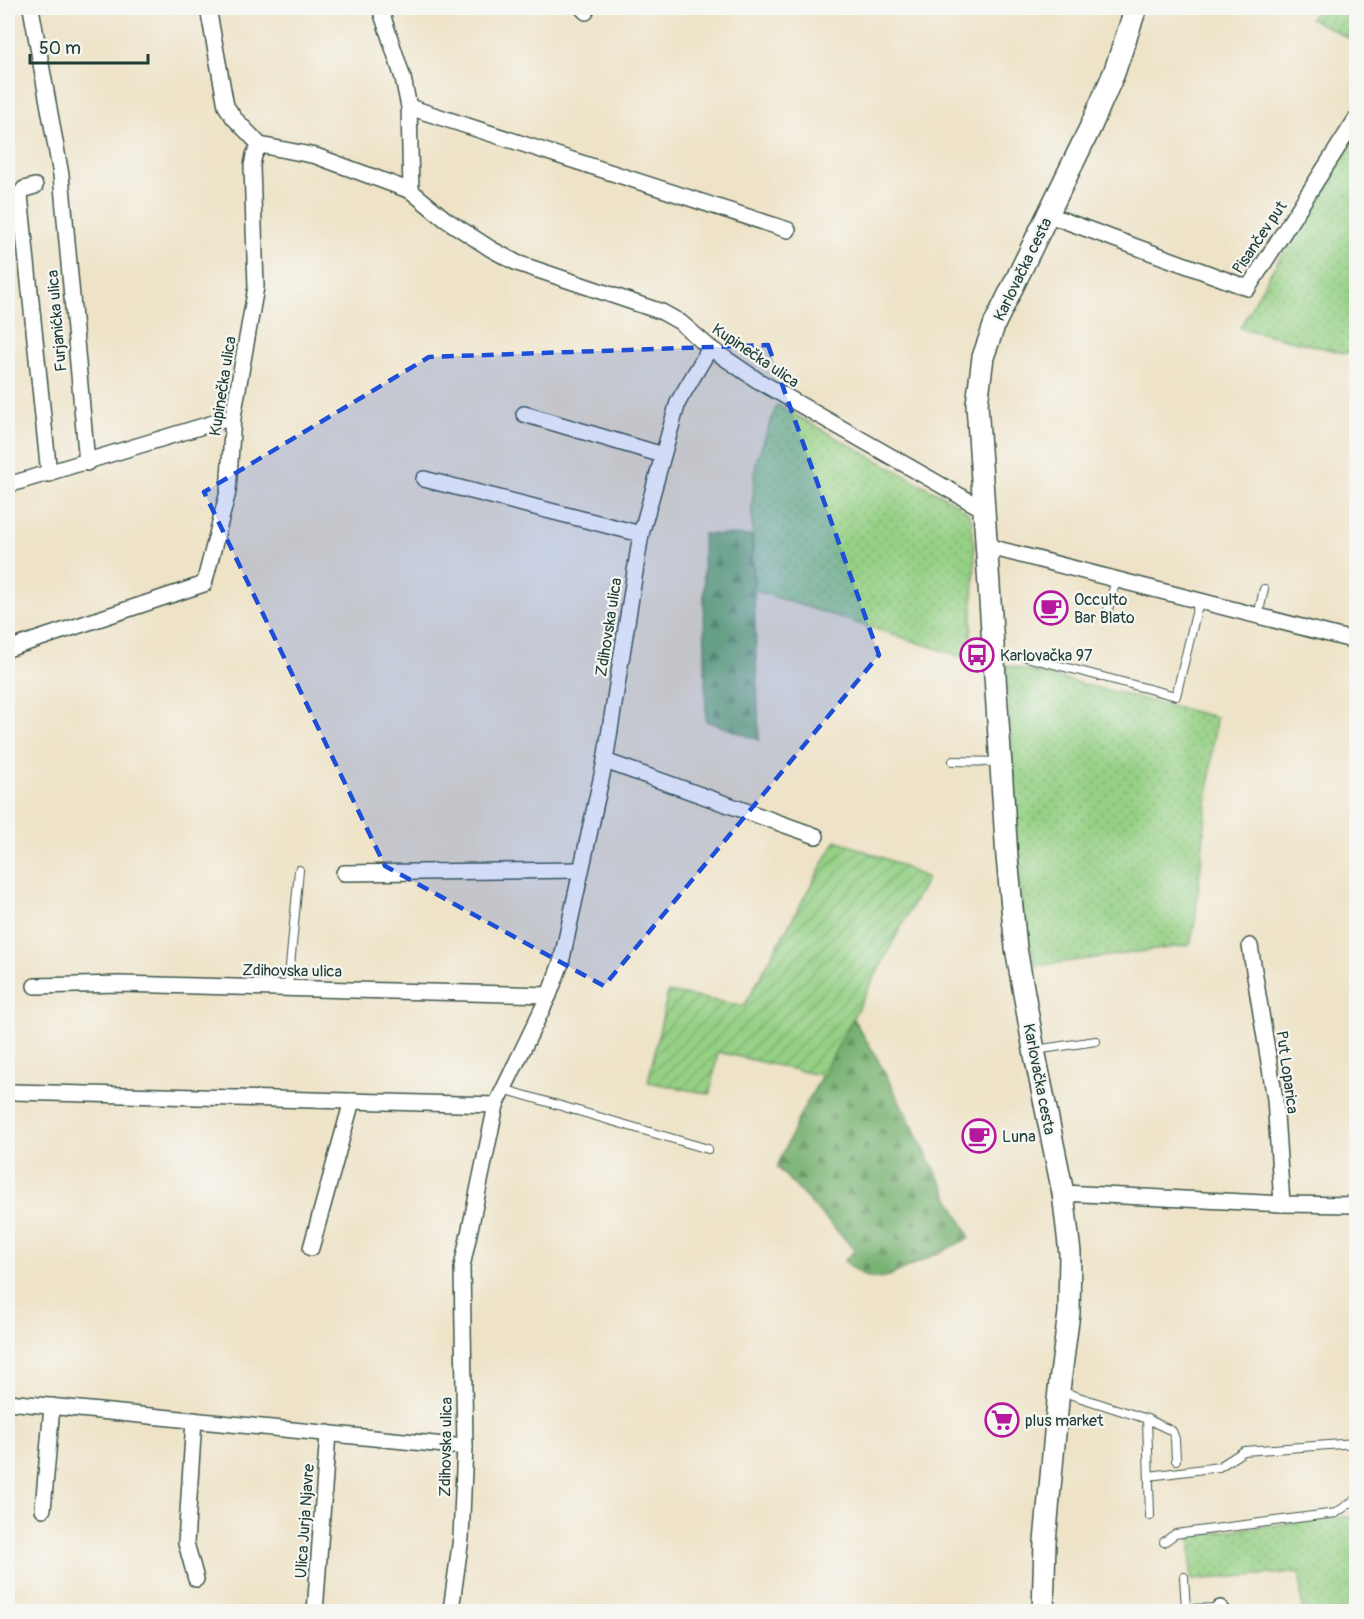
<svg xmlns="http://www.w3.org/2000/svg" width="1364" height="1619" font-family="Pangolin,sans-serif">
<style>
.grass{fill:url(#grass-dots);stroke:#5a865c;stroke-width:1.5}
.forest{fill:url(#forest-firs);stroke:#4c7853;stroke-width:1.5}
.garden{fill:url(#garden-furrows);stroke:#5a865c;stroke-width:1.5}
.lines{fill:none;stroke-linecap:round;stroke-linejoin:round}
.lane-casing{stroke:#3e564a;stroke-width:10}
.street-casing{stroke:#3e564a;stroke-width:18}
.secondary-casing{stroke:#3e564a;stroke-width:24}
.lane{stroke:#fff;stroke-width:8}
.street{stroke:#fff;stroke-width:15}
.secondary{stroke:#fff;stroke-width:21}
.marked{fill:#1d4ed8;fill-opacity:0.2;stroke:#1d4ed8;stroke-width:4.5;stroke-dasharray:12 8;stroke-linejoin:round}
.labels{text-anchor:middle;stroke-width:4.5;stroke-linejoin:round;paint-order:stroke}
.street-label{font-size:16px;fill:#1f3d34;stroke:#f6f6f2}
.poi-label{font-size:16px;fill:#1f3d34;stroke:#f6f6f2;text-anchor:start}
</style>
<defs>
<pattern id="grass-dots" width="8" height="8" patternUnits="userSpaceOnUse" patternTransform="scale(1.5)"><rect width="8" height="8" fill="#95d085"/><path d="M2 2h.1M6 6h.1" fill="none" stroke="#79aa6e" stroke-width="1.8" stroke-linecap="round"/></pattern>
<pattern id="forest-firs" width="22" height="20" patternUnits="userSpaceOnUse" patternTransform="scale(1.5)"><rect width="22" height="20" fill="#78b272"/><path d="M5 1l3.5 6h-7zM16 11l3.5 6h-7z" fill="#62925e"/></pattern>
<pattern id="garden-furrows" width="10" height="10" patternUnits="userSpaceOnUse" patternTransform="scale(1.5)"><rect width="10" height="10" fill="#95d085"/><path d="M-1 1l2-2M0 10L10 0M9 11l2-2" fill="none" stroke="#79aa6e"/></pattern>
</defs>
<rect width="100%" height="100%" fill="#f6f6f2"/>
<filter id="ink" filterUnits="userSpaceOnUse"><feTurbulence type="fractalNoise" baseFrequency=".0167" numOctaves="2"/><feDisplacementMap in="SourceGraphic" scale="12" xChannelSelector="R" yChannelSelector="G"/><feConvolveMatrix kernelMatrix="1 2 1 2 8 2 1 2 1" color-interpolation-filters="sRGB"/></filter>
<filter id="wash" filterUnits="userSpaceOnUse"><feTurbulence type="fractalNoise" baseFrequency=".008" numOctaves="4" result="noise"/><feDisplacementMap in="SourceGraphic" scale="24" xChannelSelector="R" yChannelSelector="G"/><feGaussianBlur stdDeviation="1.35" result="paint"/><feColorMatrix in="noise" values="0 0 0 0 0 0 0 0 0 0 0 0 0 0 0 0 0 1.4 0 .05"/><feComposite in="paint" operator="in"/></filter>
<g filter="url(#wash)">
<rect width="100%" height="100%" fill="#eee3c7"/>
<g class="grass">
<polygon points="1356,137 1356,351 1344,353 1240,328 1267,279"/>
<polygon points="777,405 956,503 968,513 972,521 975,561 971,635 975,661 754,590 752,509 756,462"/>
<polygon points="1006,665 1216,717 1195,922 1190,945 1035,966 1021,906"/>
<polygon points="1339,1517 1356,1517 1356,1611 1302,1611 1300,1572 1191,1580 1191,1535"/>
</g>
<g class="forest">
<polygon points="703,534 752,536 759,740 706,721"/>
<path d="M853,1019L875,1054L970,1238L889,1276C866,1282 862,1274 844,1261L855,1250L777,1167L800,1115Z"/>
</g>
<g class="garden">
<polygon points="1319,8 1356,8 1356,42 1310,18"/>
<polygon points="836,840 891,861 927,878 822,1076 718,1052 710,1094 648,1082 668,992 744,1006"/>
</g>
</g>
<g filter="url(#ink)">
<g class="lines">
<g class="lane-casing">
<g id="lane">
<polyline points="1289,8 1291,8"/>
<polyline points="1108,610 1116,579"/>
<polyline points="1258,616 1264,589"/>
<polyline points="1026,657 1176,696 1199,601"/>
<polyline points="953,761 999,762"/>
<polyline points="288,988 299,870"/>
<polyline points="1035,1050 1096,1041"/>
<polyline points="503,1089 708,1149"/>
<polyline points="1060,1391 1147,1419 1150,1516"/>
<polyline points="1147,1419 1172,1431 1175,1439 1176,1460"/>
<polyline points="1149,1476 1219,1467 1244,1451 1356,1443"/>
<polyline points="1164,1542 1175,1534 1336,1513 1356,1499"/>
<polyline points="1184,1577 1186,1609 1220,1608"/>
</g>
</g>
<g class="street-casing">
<g id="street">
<polyline points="31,8 61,175 87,463"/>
<polyline points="208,8 226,106 234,118 260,145"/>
<polyline points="380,8 403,78 409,107 411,191"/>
<polyline points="582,8 586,12"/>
<polyline points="409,107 788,230"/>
<polyline points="35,186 24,189 20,195 49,474"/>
<polyline points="1049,215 1248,288 1356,119"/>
<polyline points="524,414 663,455"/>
<polyline points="424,479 641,534"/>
<polyline points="8,485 233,417"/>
<polyline points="986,546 1356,641"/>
<polyline points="8,649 204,584 228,492 233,417 256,287 252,166 254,155 260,145 316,156 411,191 445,219 491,249 517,263 662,312 680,322 710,348 757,380 983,509"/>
<polyline points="605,761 816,836"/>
<polyline points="344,873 581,870"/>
<polyline points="1250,946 1275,1099 1282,1204"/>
<polyline points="35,986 120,984 549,995"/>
<polyline points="13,1092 496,1105"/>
<polyline points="1063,1193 1282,1204 1356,1205"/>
<polyline points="311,1248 352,1101"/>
<polyline points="8,1402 465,1447"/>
<polyline points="194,1420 186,1543 196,1579"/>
<polyline points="43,1509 52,1406"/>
<polyline points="1220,1608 1221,1612"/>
<polyline points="315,1612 328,1433"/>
<polyline points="454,1612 451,1610 461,1538 465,1447 462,1267 496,1105 549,995 561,963 605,761 641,534 678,402 710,348"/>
</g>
</g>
<g class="secondary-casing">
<polyline id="secondary" points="1043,1612 1045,1542 1059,1390 1069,1313 1070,1253 1063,1193 1034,1050 1016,948 1007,857 977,404 983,357 995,323 1090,128 1114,73 1136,8"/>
</g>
<use href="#lane" class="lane"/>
<use href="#street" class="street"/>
<use href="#secondary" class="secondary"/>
</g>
</g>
<path class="marked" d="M768,345L879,655L604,986L385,866L204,492L429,357Z"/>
<defs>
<g id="cafe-ring" transform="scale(1.725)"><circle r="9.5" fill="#f6f6f2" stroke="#b5179e" stroke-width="1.5"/><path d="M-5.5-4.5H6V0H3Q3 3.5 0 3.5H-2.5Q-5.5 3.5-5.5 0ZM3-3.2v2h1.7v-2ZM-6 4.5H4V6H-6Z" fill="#b5179e"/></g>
<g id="bus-ring" transform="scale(1.725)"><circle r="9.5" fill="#f6f6f2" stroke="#b5179e" stroke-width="1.5"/><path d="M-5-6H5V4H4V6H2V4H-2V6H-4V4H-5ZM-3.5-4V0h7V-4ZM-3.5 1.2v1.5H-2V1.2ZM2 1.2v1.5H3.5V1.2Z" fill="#b5179e"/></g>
<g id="supermarket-ring" transform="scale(1.725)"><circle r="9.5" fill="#f6f6f2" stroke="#b5179e" stroke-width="1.5"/><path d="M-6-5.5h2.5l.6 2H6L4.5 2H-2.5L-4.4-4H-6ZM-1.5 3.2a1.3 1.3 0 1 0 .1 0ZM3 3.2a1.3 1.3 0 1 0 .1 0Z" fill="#b5179e"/></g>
</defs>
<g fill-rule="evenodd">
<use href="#cafe-ring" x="1051" y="608"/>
<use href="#bus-ring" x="977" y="655"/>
<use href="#cafe-ring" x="979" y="1136"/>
<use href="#supermarket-ring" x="1002" y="1420"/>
</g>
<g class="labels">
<g class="street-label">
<text transform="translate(1259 237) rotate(-56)" y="6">Pisančev put</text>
<text transform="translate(1022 269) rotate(-64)" y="6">Karlovačka cesta</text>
<text transform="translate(56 321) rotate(-95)" y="6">Furjanićka ulica</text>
<text transform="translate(756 355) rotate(34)" y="6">Kupinečka ulica</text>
<text transform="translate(222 386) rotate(-81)" y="6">Kupinečka ulica</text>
<text transform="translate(608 627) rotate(-81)" y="6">Zdihovska ulica</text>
<text transform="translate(292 970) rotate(1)" y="6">Zdihovska ulica</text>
<text transform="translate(1288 1072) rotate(82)" y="6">Put Loparica</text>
<text transform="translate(1040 1079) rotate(79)" y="6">Karlovačka cesta</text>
<text transform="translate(445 1447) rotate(-89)" y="6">Zdihovska ulica</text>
<text transform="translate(304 1521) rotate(-86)" y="6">Ulica Jurja Njavre</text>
</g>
<g class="poi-label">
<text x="1074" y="605">Occulto<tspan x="1074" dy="18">Bar Blato</tspan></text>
<text x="1000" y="661">Karlovačka 97</text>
<text x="1002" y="1142">Luna</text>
<text x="1025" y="1426">plus market</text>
</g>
</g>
<rect width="1364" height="1619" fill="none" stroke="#f6f6f2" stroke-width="30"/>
<path d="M30 54v9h118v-9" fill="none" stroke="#1f3d34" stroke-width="3"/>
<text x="39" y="54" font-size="18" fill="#1f3d34" stroke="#f6f6f2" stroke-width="4.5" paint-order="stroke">50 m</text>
</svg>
